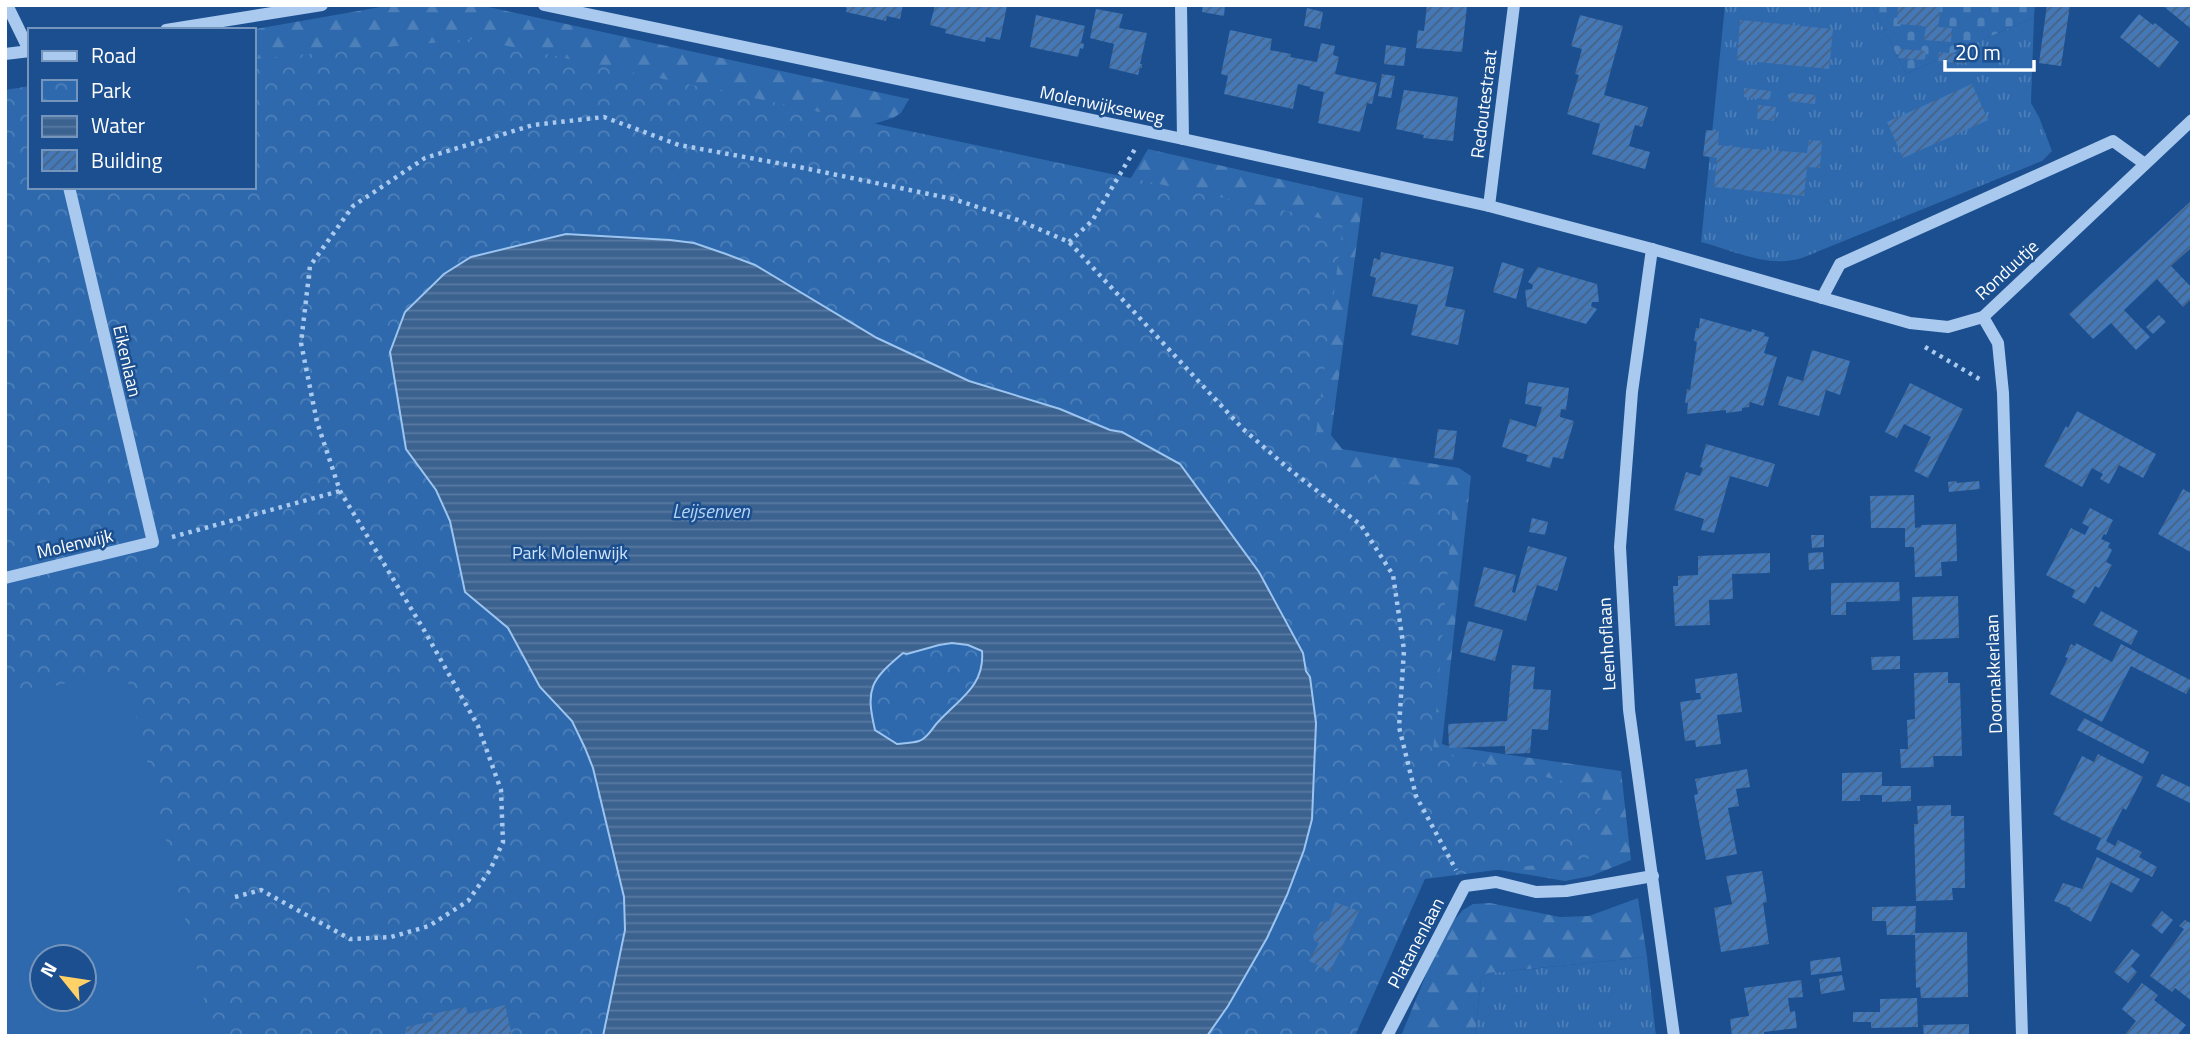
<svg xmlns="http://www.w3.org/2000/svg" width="2197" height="1041" font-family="'Titillium Web',sans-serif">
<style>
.grass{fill:url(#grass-tufts)}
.forest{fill:url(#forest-firs)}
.cemetery{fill:url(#cemetery-stones)}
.park{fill:url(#park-crowns);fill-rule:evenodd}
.pitch{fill:#2e69ad;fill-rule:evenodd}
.water{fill:url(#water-rules);stroke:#9cc4f0;stroke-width:2;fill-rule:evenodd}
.building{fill:url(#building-hatch)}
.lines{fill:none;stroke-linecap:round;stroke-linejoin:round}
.path{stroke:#a9c9ee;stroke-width:4.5;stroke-dasharray:3.5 5;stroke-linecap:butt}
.minor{stroke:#a9c9ee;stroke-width:12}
.labels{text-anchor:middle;stroke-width:5;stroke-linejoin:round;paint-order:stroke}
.street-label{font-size:18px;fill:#fff;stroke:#1b4f8f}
.park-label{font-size:18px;fill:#cfe3fa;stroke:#1b4f8f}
.water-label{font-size:19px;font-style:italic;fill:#b5d3f5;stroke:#1b4f8f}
</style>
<defs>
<pattern id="grass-tufts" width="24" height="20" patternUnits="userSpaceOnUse" patternTransform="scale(1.75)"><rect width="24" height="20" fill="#2e69ad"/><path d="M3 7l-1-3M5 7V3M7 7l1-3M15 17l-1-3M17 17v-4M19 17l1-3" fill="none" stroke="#4d80b9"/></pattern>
<pattern id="forest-firs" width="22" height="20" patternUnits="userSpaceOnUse" patternTransform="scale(1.75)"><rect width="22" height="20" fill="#2e69ad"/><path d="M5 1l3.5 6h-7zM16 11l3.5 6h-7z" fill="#4d80b9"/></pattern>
<pattern id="cemetery-stones" width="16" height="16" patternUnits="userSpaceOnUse" patternTransform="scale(1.75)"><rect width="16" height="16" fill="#2e69ad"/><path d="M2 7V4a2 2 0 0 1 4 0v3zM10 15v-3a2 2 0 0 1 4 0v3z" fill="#4d80b9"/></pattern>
<pattern id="park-crowns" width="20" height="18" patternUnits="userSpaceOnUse" patternTransform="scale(1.75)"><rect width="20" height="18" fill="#2e69ad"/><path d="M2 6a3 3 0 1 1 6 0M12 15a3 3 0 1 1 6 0" fill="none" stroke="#4d80b9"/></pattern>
<pattern id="water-rules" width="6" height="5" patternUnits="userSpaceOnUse" patternTransform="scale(1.75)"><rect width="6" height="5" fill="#3c6290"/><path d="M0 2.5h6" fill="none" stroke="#597aa1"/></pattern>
<pattern id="building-hatch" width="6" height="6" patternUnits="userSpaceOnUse" patternTransform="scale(1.75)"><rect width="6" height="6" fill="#4478b7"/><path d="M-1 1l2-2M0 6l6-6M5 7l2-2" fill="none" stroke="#486282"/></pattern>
</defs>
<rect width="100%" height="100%" fill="#1b4f8f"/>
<g class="grass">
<path d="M1725,5H1872L1906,74L2034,17L2031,103L2039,117L2052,151L2042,161L1819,251C1811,254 1802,259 1793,260C1763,266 1729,249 1701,242Z"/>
<polygon points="1647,957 1656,1036 1475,1036 1481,978 1488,973"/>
</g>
<g class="forest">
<polygon points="392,5 478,5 498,9 909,99 901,113 893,118 870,125 841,123 795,108 682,92 254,137 254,30 250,30"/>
<polygon points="1148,149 1363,198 1331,435 1342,449 1459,468 1471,476 1442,744 1448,746 1621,771 1631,860 1591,876 1565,881 1488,868 1101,229"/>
<polygon points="1638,898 1647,957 1488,973 1481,978 1475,1036 1401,1036 1430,965 1454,920 1463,910 1473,904 1490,903 1560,917 1589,916"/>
</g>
<polygon class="cemetery" points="1872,5 2035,5 2034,17 1906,74"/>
<path class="park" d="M475,39L1343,223L1315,442L1356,474L1454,492L1433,752L1604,790L1592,858L1425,879L1355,1036H5V90L30,86V187H254V59ZM42,957H84V999H42Z"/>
<path class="pitch" d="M125,669L213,1036H5V698ZM42,957H84V999H42Z"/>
<path class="water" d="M566,234L670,240L694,243L726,254L755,265L877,338L969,381L1060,409L1110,430L1122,432L1180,464L1259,572L1303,653L1306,671L1310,677L1316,723L1312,819L1304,850L1287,895L1267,938L1228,1006L1207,1036H603L625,930L624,897L593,768L585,748L572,721L540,687L508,628L465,592L450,521L436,490L406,449L390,352L405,312L444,274L471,257ZM952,643L968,645L982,651C985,686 959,699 938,722C932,728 928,738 919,741C913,743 904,743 897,744L875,730C865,688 871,680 903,653L907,654L939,645Z"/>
<g class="building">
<polygon points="842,5 903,5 900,19 887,16 886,21 846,12 847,8"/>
<polygon points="935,5 1007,6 1000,40 986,37 985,42 966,38 945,33 946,29 930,25"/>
<polygon points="1203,5 1225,5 1224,16 1202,12"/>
<polygon points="1427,5 1467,6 1462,52 1416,48 1418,30 1424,31"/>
<polygon points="1898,5 1941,5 1938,27 1952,28 1951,42 1924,40 1926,26 1897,24"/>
<polygon points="2047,5 2070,5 2061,66 2039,63"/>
<polygon points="2162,5 2192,5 2192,26 2190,28"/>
<polygon points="1307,8 1323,12 1320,29 1304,26"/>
<polygon points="1096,9 1123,14 1119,28 1147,33 1140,64 1142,64 1142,68 1140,68 1138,75 1109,68 1114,44 1090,38"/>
<polygon points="2139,14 2153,25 2155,23 2179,42 2159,68 2120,37"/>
<polygon points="1036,15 1085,26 1081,43 1084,44 1083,49 1080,48 1078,57 1030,47"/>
<polygon points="1580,15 1623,26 1604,95 1648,107 1642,127 1635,125 1629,146 1650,152 1645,169 1592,154 1600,124 1567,114 1579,75 1575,74 1582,49 1571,46"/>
<polygon points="1740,20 1833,29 1829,69 1737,60"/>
<polygon points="1230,30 1272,39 1270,50 1291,54 1290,57 1317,62 1321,43 1335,46 1333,55 1339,57 1335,74 1377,83 1372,104 1367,103 1360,132 1318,123 1324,92 1310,89 1310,87 1298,84 1293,109 1224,94 1228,76 1221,74"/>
<polygon points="1386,45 1406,48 1404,66 1384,64"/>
<polygon points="1900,49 1926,51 1925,60 1898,58"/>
<polygon points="1939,52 1965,55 1964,64 1938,61"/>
<polygon points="1382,74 1395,76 1391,98 1378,96"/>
<polygon points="1972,84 1988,120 1903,158 1887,122"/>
<polygon points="1744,88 1771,91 1770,100 1744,97"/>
<polygon points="1404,90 1458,97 1453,141 1423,138 1424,135 1396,129"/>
<polygon points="1790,93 1816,95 1815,104 1789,101"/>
<polygon points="1758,105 1776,107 1774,121 1757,119"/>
<polygon points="1706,130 1719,131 1718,145 1744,148 1807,153 1809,140 1822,141 1820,168 1807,167 1804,196 1714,187 1717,158 1703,156"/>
<polygon points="2192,200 2192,247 2171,266 2192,288 2192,298 2183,307 2157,279 2124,310 2150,337 2136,350 2111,323 2093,339 2069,314"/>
<polygon points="1381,252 1454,267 1445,306 1465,310 1458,345 1411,335 1418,305 1372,296 1376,278 1370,276 1374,258 1380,260"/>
<polygon points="1502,262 1524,269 1516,299 1493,292"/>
<polygon points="1538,267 1597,284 1599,302 1592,302 1591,306 1597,309 1586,324 1527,307 1525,290 1532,289 1533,285 1528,282"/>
<polygon points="2159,315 2166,322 2153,334 2146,327"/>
<polygon points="1700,318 1751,332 1752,329 1765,333 1764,336 1769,337 1764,353 1777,357 1763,406 1750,402 1749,407 1742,408 1742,411 1726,413 1726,410 1687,414 1688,403 1685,403 1687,389 1690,390 1697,342 1694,341 1696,328 1699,328"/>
<polygon points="1812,350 1850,361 1840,395 1826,390 1819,416 1778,405 1787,376 1803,381"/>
<polygon points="1528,382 1569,388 1566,410 1561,409 1560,417 1574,421 1563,459 1553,457 1550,468 1526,461 1528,455 1502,447 1510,419 1536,427 1542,407 1525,404"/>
<polygon points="1910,383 1963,409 1928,478 1914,471 1931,437 1904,424 1897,438 1885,432"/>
<polygon points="2077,411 2156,454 2143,478 2119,465 2109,484 2100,479 2103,474 2092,468 2082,487 2044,466 2066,426 2068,428"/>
<polygon points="1438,429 1457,431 1453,460 1434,458"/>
<polygon points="1706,444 1775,464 1768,487 1730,476 1714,533 1701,530 1704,519 1674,510 1686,472 1700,476 1703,468 1700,467"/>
<polygon points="1956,481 1957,483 1979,481 1980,489 1949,492 1948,482"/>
<polygon points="2183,489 2192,494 2192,553 2158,534"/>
<polygon points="1914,495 1915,528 1921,527 1921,525 1956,524 1957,561 1941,562 1942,576 1915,577 1914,547 1905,547 1905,528 1871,528 1870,496"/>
<polygon points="2090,508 2113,520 2106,535 2104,534 2101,539 2110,543 2108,547 2112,550 2106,562 2112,565 2099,588 2095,586 2085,604 2072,597 2075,590 2046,575 2071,528 2085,535 2089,527 2082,523"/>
<polygon points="1532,518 1548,522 1545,535 1529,532"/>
<polygon points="1811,535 1824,535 1824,547 1812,548"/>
<polygon points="1528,546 1567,557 1557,591 1537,585 1526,621 1474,606 1484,567 1516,575 1512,592 1515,593"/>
<polygon points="1823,552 1824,569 1809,570 1808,553"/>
<polygon points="1770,553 1770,573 1732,574 1733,599 1709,600 1710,625 1675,626 1673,586 1678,586 1678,576 1698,575 1698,556"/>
<polygon points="1899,582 1900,601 1846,602 1846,615 1831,615 1831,583"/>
<polygon points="1958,596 1959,638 1913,640 1912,597"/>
<polygon points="2101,611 2138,631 2131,645 2093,625"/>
<polygon points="1468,621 1503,630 1495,661 1460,652"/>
<polygon points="2076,643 2112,662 2121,644 2192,681 2192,684 2186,694 2131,666 2102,722 2050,694 2068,658 2065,657 2071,644 2075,646"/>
<polygon points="1900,656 1900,669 1872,670 1871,657"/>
<polygon points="1512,665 1535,667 1533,689 1551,690 1548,730 1532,729 1530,753 1505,754 1505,746 1449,748 1448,724 1507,721"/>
<polygon points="1948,672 1948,683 1960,683 1962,756 1933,756 1934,767 1901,768 1900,749 1908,749 1907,720 1915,719 1914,673"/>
<polygon points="1737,673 1742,712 1717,715 1721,744 1696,747 1695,740 1685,741 1680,702 1701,699 1700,693 1696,693 1695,679"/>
<polygon points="2084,718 2149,752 2143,764 2077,730"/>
<polygon points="2098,754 2143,777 2126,810 2123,808 2106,841 2115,846 2118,840 2142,852 2139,857 2157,867 2152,877 2096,849 2101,838 2060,819 2061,818 2053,814 2082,756 2094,762"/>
<polygon points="1747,769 1750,787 1736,789 1739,806 1728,808 1737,854 1706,860 1694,795 1698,794 1695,779"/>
<polygon points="1882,772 1882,786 1911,786 1911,801 1882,802 1882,795 1860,795 1860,801 1842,801 1842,773"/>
<polygon points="2162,774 2192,788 2192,804 2156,786"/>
<polygon points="1951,805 1951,816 1964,816 1965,888 1952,888 1953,900 1916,901 1914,824 1918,824 1917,806"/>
<polygon points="2097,857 2140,879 2132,893 2111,882 2091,922 2070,910 2071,908 2054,901 2063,883 2082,889"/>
<polygon points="1762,871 1767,902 1763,903 1769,944 1721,952 1714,908 1732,904 1726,876"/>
<polygon points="1335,902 1359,911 1330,972 1309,961 1319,943 1315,942 1313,936 1320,922 1329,921"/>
<polygon points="1916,906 1915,935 1887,935 1886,921 1872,921 1872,907"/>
<polygon points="2162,911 2173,920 2162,934 2151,925"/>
<polygon points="2185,920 2192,924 2192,1001 2175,988 2172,992 2150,976 2184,929 2179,926"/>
<polygon points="1967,932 1968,997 1921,998 1920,987 1916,988 1915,933"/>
<polygon points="2132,949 2140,955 2131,966 2137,972 2128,983 2114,972"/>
<polygon points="1840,957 1842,971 1811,975 1810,961"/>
<polygon points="1842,975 1845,990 1821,994 1819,979"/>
<polygon points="1801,980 1803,997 1788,998 1790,1012 1795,1011 1797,1028 1764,1032 1764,1036 1732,1036 1730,1019 1749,1016 1744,988"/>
<polygon points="2142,983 2158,995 2154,1000 2186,1025 2177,1036 2124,1036 2136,1021 2122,1009"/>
<polygon points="1917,998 1918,1027 1871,1028 1871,1022 1853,1022 1853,1012 1880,1012 1880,999"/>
<polygon points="505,1005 512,1036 407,1036 406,1027 433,1021 432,1014 466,1007 468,1014"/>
<polygon points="1969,1024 1969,1036 1924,1036 1923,1025"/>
</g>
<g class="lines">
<g class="path">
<polyline points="1069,242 1092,221 1135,149"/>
<polyline points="1925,347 1981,380"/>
<polyline points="172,537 340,491"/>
<polyline points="235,897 261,890 350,939 391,937 429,926 468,901 490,870 503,842 501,790 478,726 424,630 340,491 317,422 301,343 310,266 353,206 425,158 533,125 604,117 679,145 794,166 953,199 1018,220 1069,242 1243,429 1289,469 1361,525 1393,575 1404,650 1399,727 1416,796 1456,870"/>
</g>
<g class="minor">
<polyline points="7,5 30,52"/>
<polyline points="544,5 1183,139 1489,206 1652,249 1910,323 1948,327 1983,317 2192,120"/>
<polyline points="1181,5 1183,139"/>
<polyline points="166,30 322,5"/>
<polyline points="5,54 30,51"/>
<polyline points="1489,206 1514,5"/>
<polyline points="1652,249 1632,392 1620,547 1629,710 1674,1036"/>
<polyline points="1822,298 1840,264 2113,141 2145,164"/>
<polyline points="1983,317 1998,343 2003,393 2022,1036"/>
<polyline points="5,578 153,542 69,187"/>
<polyline points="1387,1036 1465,886 1496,882 1536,892 1566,891 1653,876"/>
</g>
</g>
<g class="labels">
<g class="street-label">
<text transform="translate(1484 104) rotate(-83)" y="6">Redoutestraat</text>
<text transform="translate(1102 105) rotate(12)" y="6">Molenwijkseweg</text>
<text transform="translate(2007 270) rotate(-43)" y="6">Ronduutje</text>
<text transform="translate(127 361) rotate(77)" y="6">Eikenlaan</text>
<text transform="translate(75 544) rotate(-13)" y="6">Molenwijk</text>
<text transform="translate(1607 644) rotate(-93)" y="6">Leenhoflaan</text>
<text transform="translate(1994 674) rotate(-92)" y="6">Doornakkerlaan</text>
<text transform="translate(1416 943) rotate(-62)" y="6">Platanenlaan</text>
</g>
<g class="park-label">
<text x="570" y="559">Park Molenwijk</text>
</g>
<g class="water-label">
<text x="711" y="518">Leijsenven</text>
</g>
</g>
<rect width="2197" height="1041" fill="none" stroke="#ffffff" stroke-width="14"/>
<rect x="28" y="28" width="228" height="161" fill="#1b4f8f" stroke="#7695bc" stroke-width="2"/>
<rect x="42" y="51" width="35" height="10" fill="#a9c9ee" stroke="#7695bc" stroke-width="2"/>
<text x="91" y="63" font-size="21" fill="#ffffff">Road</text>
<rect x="42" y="80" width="35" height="21" fill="url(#park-crowns)" stroke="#7695bc" stroke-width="2"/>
<text x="91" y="98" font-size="21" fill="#ffffff">Park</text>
<rect x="42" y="116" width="35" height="21" fill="url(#water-rules)" stroke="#7695bc" stroke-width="2"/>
<text x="91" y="133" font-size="21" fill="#ffffff">Water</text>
<rect x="42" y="150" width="35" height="21" fill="url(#building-hatch)" stroke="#7695bc" stroke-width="2"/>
<text x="91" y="168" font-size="21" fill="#ffffff">Building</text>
<g transform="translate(63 978) rotate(300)"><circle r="33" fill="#1b4f8f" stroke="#7695bc" stroke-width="2"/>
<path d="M0-5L12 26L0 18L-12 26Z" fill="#ffd166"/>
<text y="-10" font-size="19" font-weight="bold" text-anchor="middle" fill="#ffffff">N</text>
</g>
<path d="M1945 60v10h89v-10" fill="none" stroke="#ffffff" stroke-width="3.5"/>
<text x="1955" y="60" font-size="21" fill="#ffffff" stroke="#1b4f8f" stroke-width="5" paint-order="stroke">20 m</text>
</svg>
